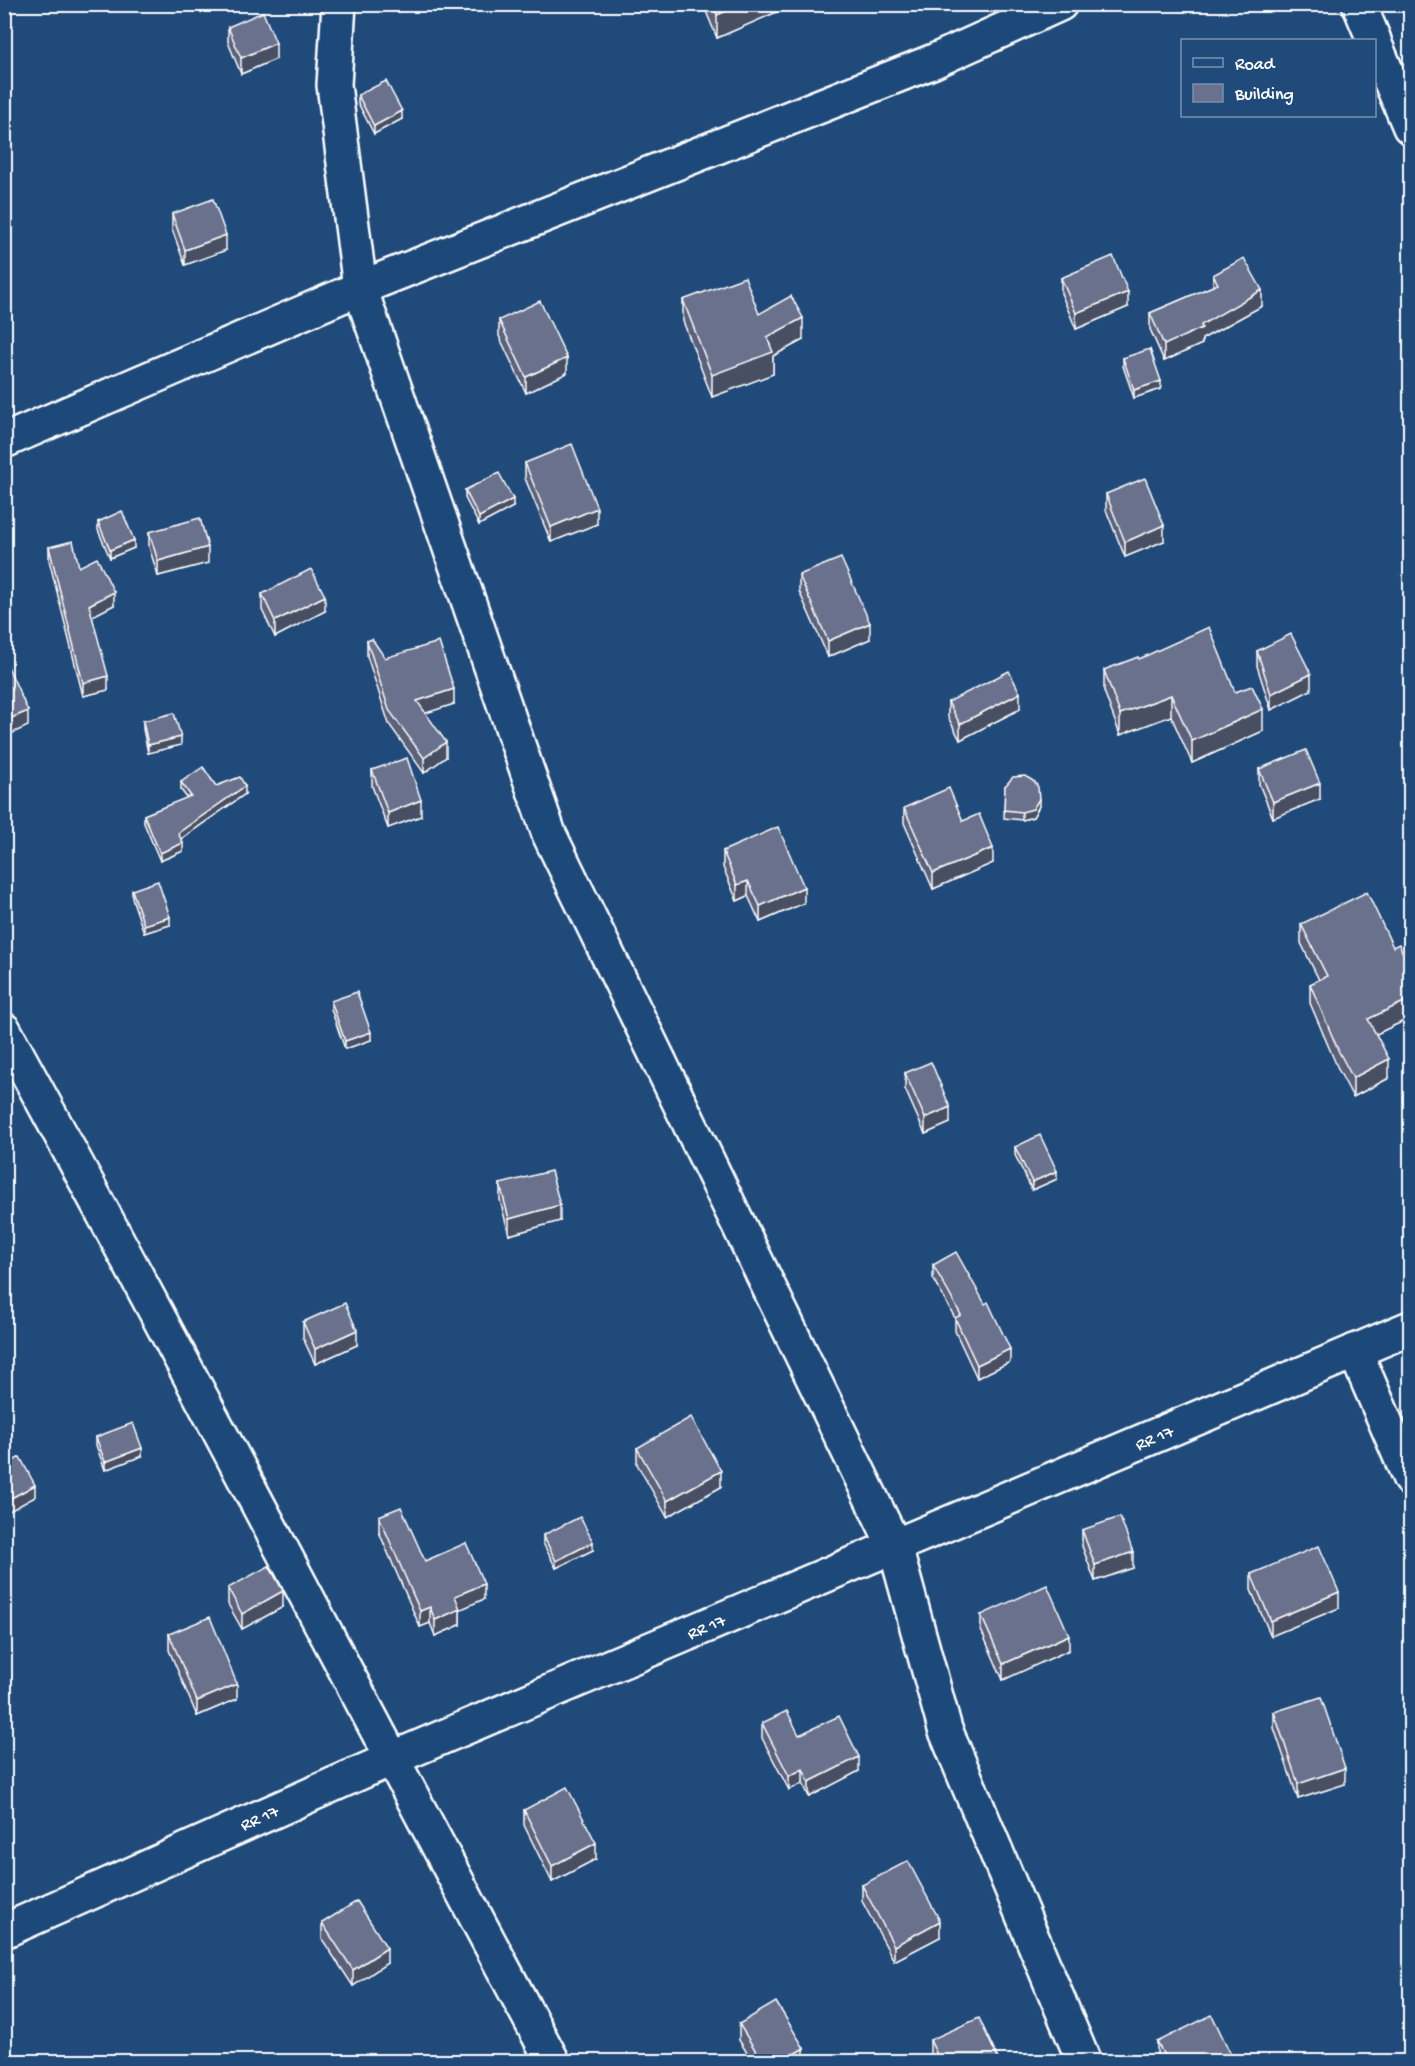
<svg xmlns="http://www.w3.org/2000/svg" width="1415" height="2066" font-family="'Gochi Hand',sans-serif">
<style>
.lines{fill:none;stroke-linecap:round;stroke-linejoin:round}
.minor-casing{stroke:#fff;stroke-width:38}
.tertiary-casing{stroke:#fff;stroke-width:38}
.secondary-casing{stroke:#fff;stroke-width:38}
.minor{stroke:#1f4a7a;stroke-width:33}
.tertiary{stroke:#1f4a7a;stroke-width:33}
.secondary{stroke:#1f4a7a;stroke-width:33}
.wall{fill:#5b6179;stroke:#fff;stroke-width:1.5}
.shaded-wall{fill:#4a4f63;stroke:#fff;stroke-width:1.5}
.building{fill:#6a718d;stroke:#fff;stroke-width:1.5}
.labels{text-anchor:middle;stroke-width:6;stroke-linejoin:round;paint-order:stroke}
.street-label{font-size:18px;fill:#fff;stroke:#1f4a7a}
</style>
<rect width="100%" height="100%" fill="#1f4a7a"/>
<filter id="ink" filterUnits="userSpaceOnUse"><feTurbulence type="fractalNoise" baseFrequency=".0167" numOctaves="2"/><feDisplacementMap in="SourceGraphic" scale="12" xChannelSelector="R" yChannelSelector="G"/><feConvolveMatrix kernelMatrix="1 2 1 2 8 2 1 2 1" color-interpolation-filters="sRGB"/></filter>
<g filter="url(#ink)">
<g class="lines">
<g class="minor-casing">
<g id="minor">
<polyline points="339,4 334,85 360,288 549,834 895,1547 945,1729 1084,2062"/>
<polyline points="1359,4 1374,40"/>
<polyline points="1374,42 1410,127"/>
<path d="M4,1030C191,1372 369,1718 553,2062"/>
<polyline points="1355,1351 1410,1479"/>
</g>
</g>
<g class="tertiary-casing">
<polyline id="tertiary" points="4,441 360,288 934,61 1060,4"/>
</g>
<g class="secondary-casing">
<polyline id="secondary" points="4,1931 391,1759 1410,1328"/>
</g>
<use href="#minor" class="minor"/>
<use href="#tertiary" class="tertiary"/>
<use href="#secondary" class="secondary"/>
</g>
<g class="wall">
<polygon points="703,4 795,4 717,38"/>
<polygon points="228,27 276,59 241,74 228,42"/>
<polygon points="358,95 402,119 374,134 358,103"/>
<polygon points="172,214 226,250 185,265 172,229"/>
<polygon points="1213,275 1262,306 1202,339 1202,344 1164,361 1150,329 1150,313 1213,286"/>
<polygon points="1061,278 1128,307 1076,329 1061,293"/>
<polygon points="683,300 759,314 803,340 773,356 773,374 712,397 683,321"/>
<polygon points="499,320 567,373 526,393 499,336"/>
<polygon points="1123,358 1161,389 1134,398 1123,366"/>
<polygon points="525,463 597,524 551,542 525,478"/>
<polygon points="465,490 513,507 479,525 465,498"/>
<polygon points="1106,494 1164,541 1125,557 1106,510"/>
<polygon points="98,522 134,548 110,558 98,530"/>
<polygon points="149,532 208,563 158,576 149,547"/>
<polygon points="49,547 79,567 114,605 92,616 108,690 83,696 49,560"/>
<polygon points="799,575 870,639 828,657 799,591"/>
<polygon points="262,594 325,611 275,637 262,610"/>
<polygon points="367,641 385,658 454,704 425,713 446,757 424,773 389,724 367,656"/>
<polygon points="1257,651 1311,690 1271,710 1257,666"/>
<polygon points="1139,659 1235,692 1263,731 1192,763 1171,716 1120,735 1104,691 1104,670"/>
<polygon points="948,702 1020,709 960,740 948,717"/>
<polygon points="143,721 181,745 148,753 143,729"/>
<polygon points="1259,769 1320,799 1273,818 1259,784"/>
<polygon points="372,770 421,816 388,828 372,786"/>
<polygon points="181,782 216,786 245,794 181,839 183,851 160,861 144,823 144,815 187,798 181,790"/>
<polygon points="1005,786 1039,806 1033,817 1022,820 1004,818"/>
<polygon points="904,808 963,821 993,863 933,889 904,823"/>
<polygon points="723,851 804,903 760,922 748,896 737,901 723,867"/>
<polygon points="132,890 170,925 144,933 132,898"/>
<polygon points="1301,924 1410,1018 1376,1034 1389,1078 1353,1097 1339,1071 1310,1003 1310,984 1319,980 1301,943"/>
<polygon points="331,1001 371,1040 345,1049 331,1009"/>
<polygon points="905,1073 950,1123 925,1134 905,1089"/>
<polygon points="1015,1147 1057,1179 1032,1190 1015,1155"/>
<polygon points="500,1184 560,1221 509,1235 500,1200"/>
<polygon points="933,1265 1010,1362 977,1378 955,1331 955,1318 933,1278"/>
<polygon points="303,1322 357,1345 315,1364 303,1338"/>
<polygon points="96,1437 142,1456 105,1470 96,1445"/>
<polygon points="637,1448 721,1487 667,1517 637,1464"/>
<polygon points="379,1516 425,1561 484,1599 460,1609 460,1625 435,1636 430,1623 420,1627 379,1532"/>
<polygon points="1082,1530 1133,1568 1095,1581 1082,1546"/>
<polygon points="543,1535 593,1550 556,1568 543,1543"/>
<polygon points="1251,1574 1339,1608 1271,1636 1251,1590"/>
<polygon points="228,1588 283,1607 242,1629 228,1604"/>
<polygon points="981,1615 1069,1650 1003,1680 981,1630"/>
<polygon points="169,1634 237,1699 197,1716 169,1650"/>
<polygon points="1274,1712 1345,1784 1298,1799 1274,1728"/>
<polygon points="762,1723 799,1735 859,1771 809,1797 803,1783 789,1790 762,1738"/>
<polygon points="524,1810 596,1859 552,1882 524,1825"/>
<polygon points="862,1885 940,1937 894,1961 862,1901"/>
<polygon points="322,1923 387,1963 353,1986 322,1939"/>
<polygon points="739,2024 804,2061 752,2061 739,2040"/>
<polygon points="930,2040 999,2061 933,2061 930,2056"/>
<polygon points="1157,2042 1234,2061 1159,2061 1157,2058"/>
</g>
<g class="shaded-wall">
<polygon points="742,4 795,4 717,38 717,15"/>
<polygon points="276,43 276,59 241,74 241,58"/>
<polygon points="402,111 402,119 374,134 374,126"/>
<polygon points="226,235 226,250 185,265 185,250"/>
<polygon points="1262,290 1262,306 1202,339 1202,344 1164,361 1164,345"/>
<polygon points="1128,292 1128,307 1076,329 1076,313"/>
<polygon points="803,318 803,340 773,356 773,374 712,397 712,375 767,337"/>
<polygon points="567,358 567,373 526,393 526,377"/>
<polygon points="1161,381 1161,389 1134,398 1134,390"/>
<polygon points="513,499 513,507 479,525 479,517"/>
<polygon points="597,508 597,524 551,542 551,527"/>
<polygon points="1164,525 1164,541 1125,557 1125,542"/>
<polygon points="134,540 134,548 110,558 110,550"/>
<polygon points="208,547 208,563 158,576 158,561"/>
<polygon points="114,592 114,605 89,618 89,605"/>
<polygon points="325,596 325,611 275,637 275,621"/>
<polygon points="870,623 870,639 828,657 828,641"/>
<polygon points="1311,674 1311,690 1271,710 1271,694"/>
<polygon points="108,676 108,690 83,696 83,683"/>
<polygon points="454,689 454,704 417,716 417,701"/>
<polygon points="1020,693 1020,709 960,740 960,724"/>
<polygon points="1171,695 1171,716 1120,735 1120,714"/>
<polygon points="1263,709 1263,731 1192,763 1192,741"/>
<polygon points="28,711 28,726 4,737 4,721"/>
<polygon points="181,737 181,745 148,753 148,745"/>
<polygon points="446,742 446,757 424,773 424,758"/>
<polygon points="1320,783 1320,799 1273,818 1273,802"/>
<polygon points="245,786 245,794 178,841 178,833"/>
<polygon points="1039,799 1039,806 1033,817 1022,820 1022,812"/>
<polygon points="421,800 421,816 388,828 388,813"/>
<polygon points="183,843 183,851 160,861 160,853"/>
<polygon points="993,848 993,863 933,889 933,873"/>
<polygon points="748,881 748,896 737,901 737,885"/>
<polygon points="804,887 804,903 760,922 760,906"/>
<polygon points="170,917 170,925 144,933 144,925"/>
<polygon points="1410,999 1410,1018 1368,1038 1368,1019"/>
<polygon points="371,1032 371,1040 345,1049 345,1041"/>
<polygon points="1389,1059 1389,1078 1353,1097 1353,1078"/>
<polygon points="950,1107 950,1123 925,1134 925,1118"/>
<polygon points="1057,1171 1057,1179 1032,1190 1032,1182"/>
<polygon points="560,1205 560,1221 509,1235 509,1219"/>
<polygon points="357,1330 357,1345 315,1364 315,1349"/>
<polygon points="1010,1349 1010,1362 977,1378 977,1365"/>
<polygon points="142,1448 142,1456 105,1470 105,1462"/>
<polygon points="721,1471 721,1487 667,1517 667,1501"/>
<polygon points="35,1485 35,1497 4,1514 4,1502"/>
<polygon points="593,1542 593,1550 556,1568 556,1561"/>
<polygon points="1133,1552 1133,1568 1095,1581 1095,1565"/>
<polygon points="484,1584 484,1599 455,1612 455,1596"/>
<polygon points="283,1591 283,1607 242,1629 242,1614"/>
<polygon points="1339,1592 1339,1608 1271,1636 1271,1621"/>
<polygon points="430,1607 430,1623 420,1627 420,1611"/>
<polygon points="460,1609 460,1625 435,1636 435,1620"/>
<polygon points="1069,1635 1069,1650 1003,1680 1003,1664"/>
<polygon points="237,1684 237,1699 197,1716 197,1701"/>
<polygon points="859,1757 859,1771 809,1797 809,1782"/>
<polygon points="1345,1768 1345,1784 1298,1799 1298,1784"/>
<polygon points="803,1769 803,1783 789,1790 789,1776"/>
<polygon points="596,1843 596,1859 552,1882 552,1866"/>
<polygon points="940,1921 940,1937 894,1961 894,1946"/>
<polygon points="387,1948 387,1963 353,1986 353,1970"/>
<polygon points="804,2048 804,2061 782,2061"/>
</g>
<g class="building">
<polygon points="713,4 742,4 717,15"/>
<polygon points="263,12 276,43 241,58 228,27"/>
<polygon points="386,81 402,111 374,126 358,95"/>
<polygon points="213,199 226,235 185,250 172,214"/>
<polygon points="1113,256 1128,292 1076,313 1061,278"/>
<polygon points="1244,258 1262,290 1201,325 1202,328 1164,345 1150,313 1218,284 1213,275"/>
<polygon points="745,277 759,314 791,296 803,318 767,337 773,352 712,375 683,300"/>
<polygon points="540,301 567,358 526,377 499,320"/>
<polygon points="1150,349 1161,381 1134,390 1123,358"/>
<polygon points="572,444 597,508 551,527 525,463"/>
<polygon points="499,473 513,499 479,517 465,490"/>
<polygon points="1145,478 1164,525 1125,542 1106,494"/>
<polygon points="122,511 134,540 110,550 98,522"/>
<polygon points="200,518 208,547 158,561 149,532"/>
<polygon points="73,541 79,567 97,558 114,592 89,605 108,676 83,683 49,547"/>
<polygon points="841,558 870,623 828,641 799,575"/>
<polygon points="311,569 325,596 275,621 262,594"/>
<polygon points="1209,627 1235,692 1252,686 1263,709 1192,741 1171,695 1120,714 1104,670 1138,657 1139,659"/>
<polygon points="1291,634 1311,674 1271,694 1257,651"/>
<polygon points="372,639 385,658 439,642 454,689 417,701 446,742 424,758 389,710 367,641"/>
<polygon points="4,658 28,711 4,721"/>
<polygon points="1009,671 1020,693 960,724 948,702"/>
<polygon points="174,713 181,737 148,745 143,721"/>
<polygon points="1306,750 1320,783 1273,802 1259,769"/>
<polygon points="407,758 421,800 388,813 372,770"/>
<polygon points="203,767 216,786 240,777 245,786 178,833 183,843 160,853 144,815 191,796 181,782"/>
<polygon points="1025,776 1035,782 1038,787 1039,799 1033,809 1022,812 1004,810 1005,786 1013,777"/>
<polygon points="949,788 963,821 979,814 993,848 933,873 904,808"/>
<polygon points="778,827 804,887 760,906 748,881 737,885 723,851"/>
<polygon points="158,881 170,917 144,925 132,890"/>
<polygon points="1367,892 1393,947 1399,944 1410,970 1410,999 1368,1019 1389,1059 1353,1078 1339,1052 1310,984 1327,976 1301,924"/>
<polygon points="357,992 371,1032 345,1041 331,1001"/>
<polygon points="931,1062 950,1107 925,1118 905,1073"/>
<polygon points="1040,1135 1057,1171 1032,1182 1015,1147"/>
<polygon points="551,1171 560,1205 509,1219 500,1184"/>
<polygon points="956,1252 985,1304 988,1302 1010,1349 977,1365 955,1318 961,1315 933,1265"/>
<polygon points="345,1303 357,1330 315,1349 303,1322"/>
<polygon points="691,1417 721,1471 667,1501 637,1448"/>
<polygon points="133,1423 142,1448 105,1462 96,1437"/>
<polygon points="20,1457 35,1485 4,1502 4,1466"/>
<polygon points="401,1507 425,1561 466,1543 484,1584 455,1596 460,1609 435,1620 430,1607 420,1611 379,1516"/>
<polygon points="580,1517 593,1542 556,1561 543,1535"/>
<polygon points="1120,1517 1133,1552 1095,1565 1082,1530"/>
<polygon points="1319,1546 1339,1592 1271,1621 1251,1574"/>
<polygon points="269,1566 283,1591 242,1614 228,1588"/>
<polygon points="1047,1585 1069,1635 1003,1664 981,1615"/>
<polygon points="210,1617 237,1684 197,1701 169,1634"/>
<polygon points="1321,1697 1345,1768 1298,1784 1274,1712"/>
<polygon points="787,1711 799,1735 839,1716 859,1757 809,1782 803,1769 789,1776 762,1723"/>
<polygon points="567,1787 596,1843 552,1866 524,1810"/>
<polygon points="908,1861 940,1921 894,1946 862,1885"/>
<polygon points="357,1901 387,1948 353,1970 322,1923"/>
<polygon points="776,2002 804,2048 782,2061 762,2061 739,2024"/>
<polygon points="1212,2015 1234,2061 1167,2061 1157,2042"/>
<polygon points="979,2018 999,2061 940,2061 930,2040"/>
</g>
</g>
<g class="labels">
<g class="street-label">
<text transform="translate(1154 1437) rotate(-23)" y="6">RR 17</text>
<text transform="translate(706 1626) rotate(-23)" y="6">RR 17</text>
<text transform="translate(259 1817) rotate(-24)" y="6">RR 17</text>
</g>
</g>
<rect width="1415" height="2066" fill="none" stroke="#1f4a7a" stroke-width="24"/>
<rect x="12" y="12" width="1391" height="2042" fill="none" stroke="#fff" stroke-width="2" filter="url(#ink)"/>
<rect x="1181" y="39" width="195" height="78" fill="#1f4a7a" stroke="#7992af" stroke-width="1.5"/>
<rect x="1193" y="58" width="30" height="9" fill="#1f4a7a" stroke="#7992af" stroke-width="1.5"/>
<text x="1235" y="69" font-size="18" fill="#ffffff">Road</text>
<rect x="1193" y="84" width="30" height="18" fill="#6a718d" stroke="#7992af" stroke-width="1.5"/>
<text x="1235" y="99" font-size="18" fill="#ffffff">Building</text>
</svg>
